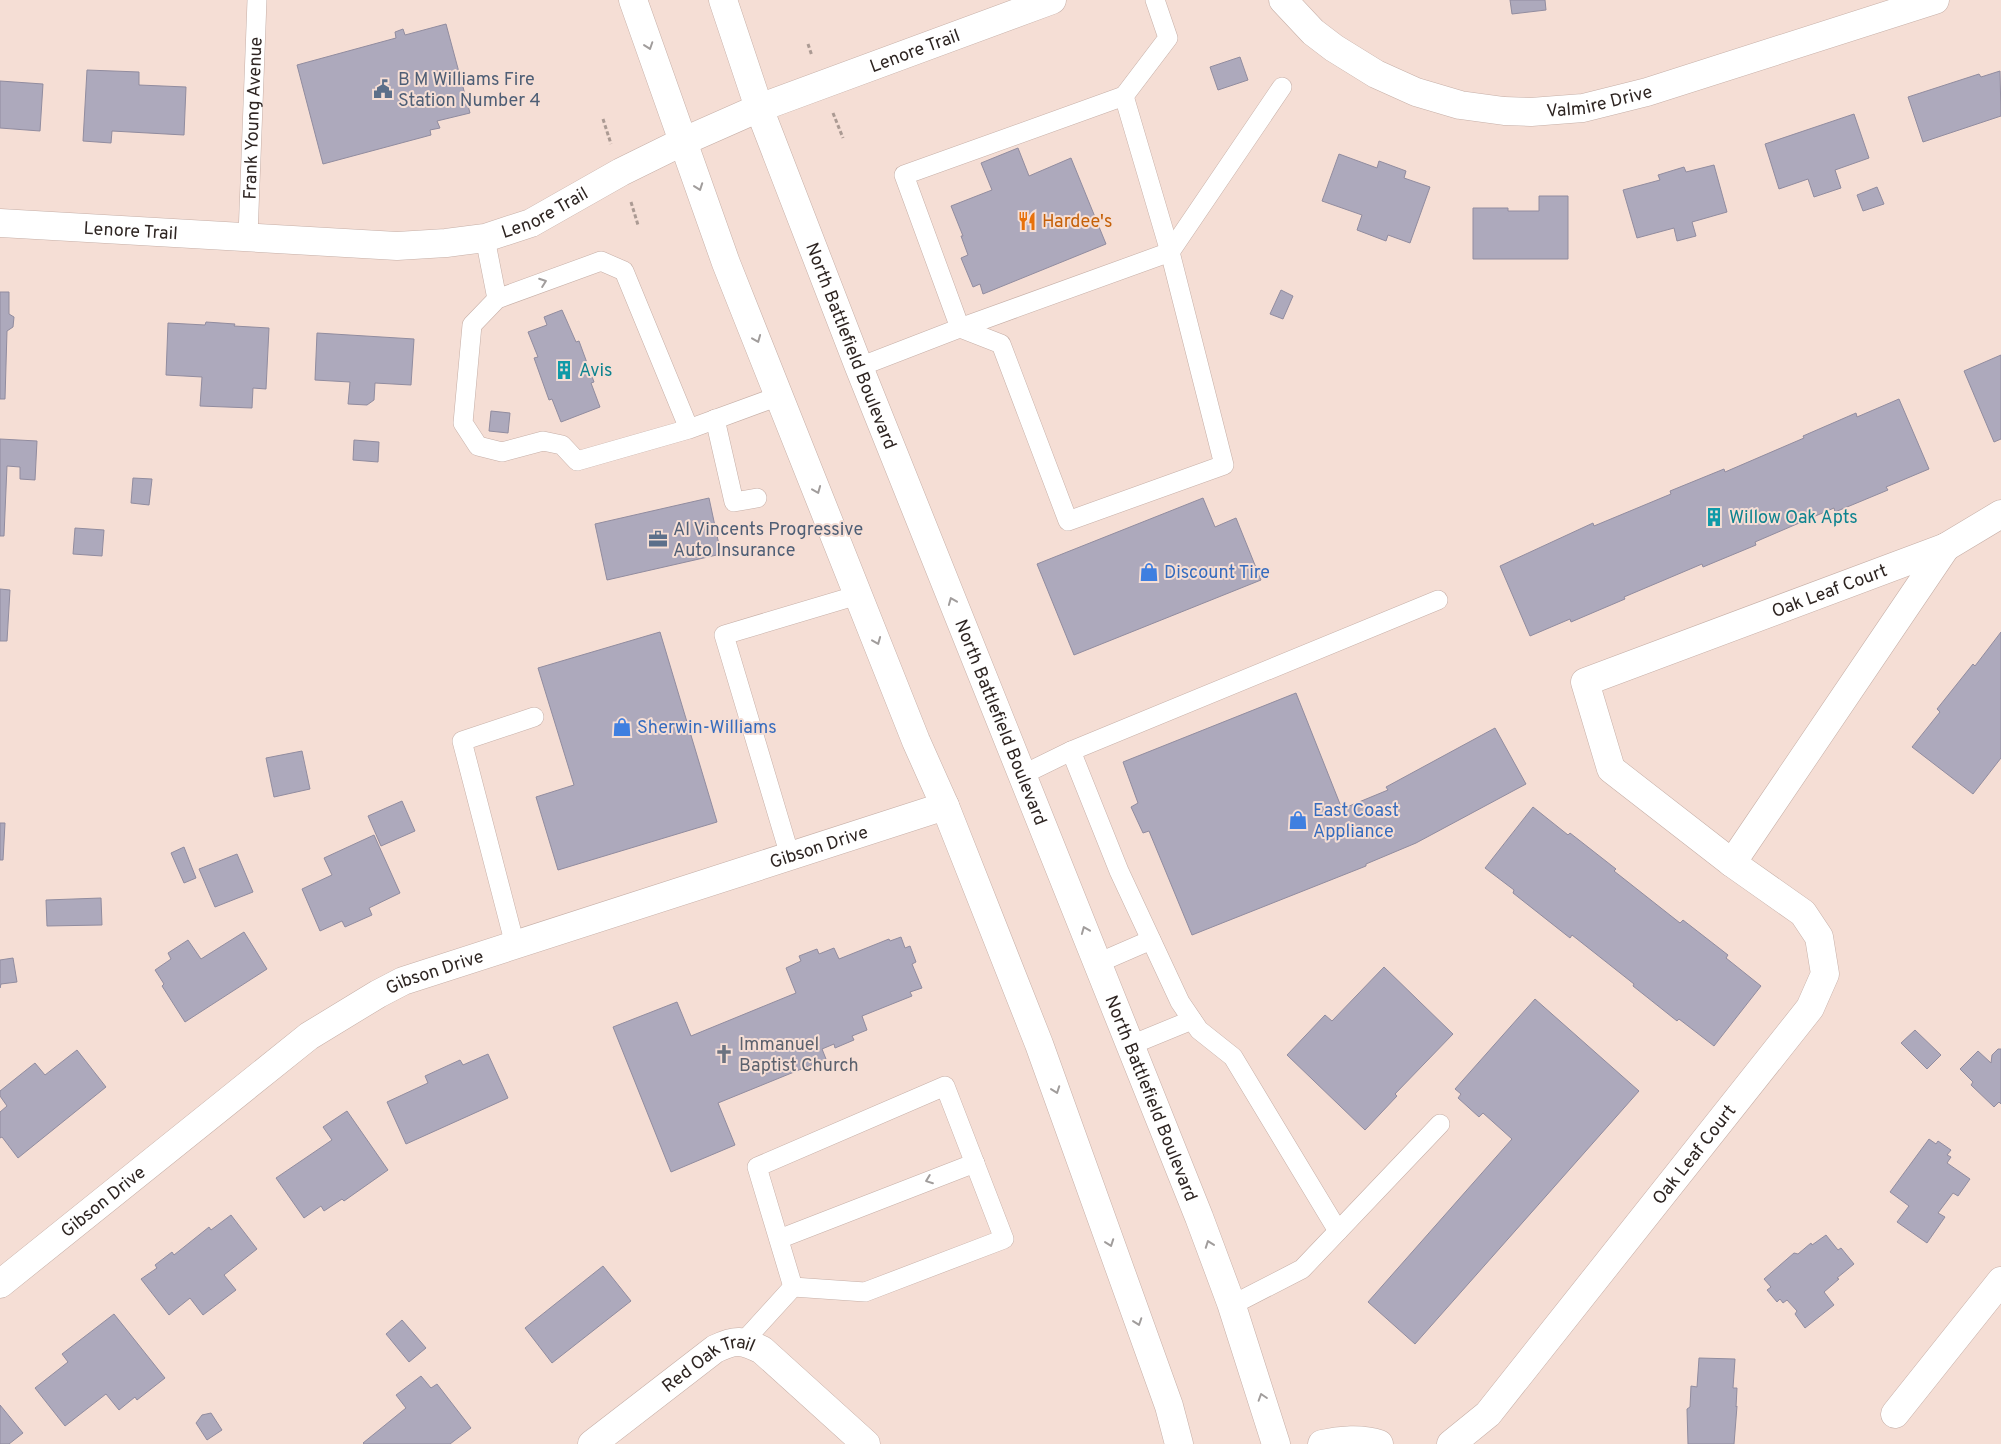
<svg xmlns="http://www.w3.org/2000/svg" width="2001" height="1444" font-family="Overpass,sans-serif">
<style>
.building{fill:#ada9bc;stroke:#918c9f}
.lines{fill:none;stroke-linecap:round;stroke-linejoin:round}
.service-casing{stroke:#c6afa7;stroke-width:20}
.minor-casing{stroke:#c6afa7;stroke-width:29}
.tertiary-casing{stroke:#c6afa7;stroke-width:29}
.primary-casing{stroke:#c6afa7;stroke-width:29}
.path{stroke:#ab9a93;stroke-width:3;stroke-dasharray:4 2.5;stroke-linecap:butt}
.service{stroke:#fff;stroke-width:19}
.minor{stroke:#fff;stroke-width:28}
.tertiary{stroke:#fff;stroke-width:28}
.primary{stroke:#fff;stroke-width:28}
.oneway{stroke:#a19d9c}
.labels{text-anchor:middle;stroke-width:4;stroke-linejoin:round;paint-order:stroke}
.street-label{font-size:18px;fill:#2e2522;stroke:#f5ded5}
.service-label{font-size:18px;fill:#4e5e75;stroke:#f5ded5;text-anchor:start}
.food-label{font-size:18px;fill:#c56008;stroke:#f5ded5;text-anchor:start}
.culture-label{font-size:18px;fill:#0d838f;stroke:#f5ded5;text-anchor:start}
.shop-label{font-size:18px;fill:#366cbe;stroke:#f5ded5;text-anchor:start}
.worship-label{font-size:18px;fill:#5b616d;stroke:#f5ded5;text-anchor:start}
</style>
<rect width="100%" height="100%" fill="#f5ded5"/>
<g class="building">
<polygon points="1510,0 1545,0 1546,10 1512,14"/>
<polygon points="446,24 470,113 437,121 440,128 430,130 431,135 323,164 297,65 396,38 395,32 403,29 405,35"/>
<polygon points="1240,57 1248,80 1218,90 1210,67"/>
<polygon points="87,70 139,72 139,85 186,87 184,135 112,131 111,143 83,141"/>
<polygon points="2000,71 2001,116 1923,142 1908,97 1979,74 1981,77"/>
<polygon points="0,81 43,84 40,131 0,128"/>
<polygon points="1854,114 1869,158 1835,170 1841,188 1814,197 1808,179 1779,189 1765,144"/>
<polygon points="1018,148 1029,176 1071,158 1106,244 983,294 980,284 973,287 961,258 968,255 961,236 963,236 951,206 992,190 981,163"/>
<polygon points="1339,154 1377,168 1379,161 1406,171 1404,178 1430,187 1410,243 1388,235 1386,241 1357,230 1362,215 1322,201"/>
<polygon points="1714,165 1727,212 1692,222 1696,236 1677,241 1674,228 1637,238 1623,190 1660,180 1658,175 1684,167 1686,172"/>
<polygon points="1877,187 1884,204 1863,211 1857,195"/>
<polygon points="1539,196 1568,196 1568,259 1473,259 1473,208 1508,208 1508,211 1539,211"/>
<polygon points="1281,290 1293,296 1283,319 1270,314"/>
<polygon points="0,292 9,292 9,314 14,317 13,327 7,331 5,399 0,399"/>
<polygon points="562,310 576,342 579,341 594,382 591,383 600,407 561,422 552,399 549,400 534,358 538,357 528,332 547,325 544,317"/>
<polygon points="206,322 235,324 234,326 269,328 266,389 253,388 252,408 200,406 202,377 166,375 168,323 205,325"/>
<polygon points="317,333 414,339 411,385 375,383 374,400 367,405 348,404 350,382 315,380"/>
<polygon points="2001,355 2001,439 1994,442 1964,371"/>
<polygon points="1899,399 1929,469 1886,487 1888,490 1835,512 1834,508 1755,542 1756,545 1703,567 1702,564 1624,597 1625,599 1571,622 1570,619 1530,636 1500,566 1593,523 1594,526 1671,494 1670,491 1724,469 1725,472 1804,438 1803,436 1856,413 1857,417"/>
<polygon points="491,411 510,413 508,433 489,431"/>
<polygon points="0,439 37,441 35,480 20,479 20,467 7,466 4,536 0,536"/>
<polygon points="354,440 379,442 378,462 353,460"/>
<polygon points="133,478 152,479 149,505 131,503"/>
<polygon points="709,498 721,554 607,580 595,524"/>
<polygon points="1203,498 1215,527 1236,518 1261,580 1074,655 1037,564"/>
<polygon points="75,528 104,530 102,556 73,554"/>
<polygon points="0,589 10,590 7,641 0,641"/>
<polygon points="660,632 717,822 558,870 536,797 574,785 538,668"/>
<polygon points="2001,632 2001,758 1973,794 1912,747 1940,712 1937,709 1973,664 1975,666"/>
<polygon points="1296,693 1342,809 1388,790 1386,787 1495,728 1526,784 1416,843 1366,864 1366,866 1192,935 1149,831 1143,833 1131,807 1138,803 1123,762"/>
<polygon points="302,751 310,789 274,797 266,758"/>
<polygon points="402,801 415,831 381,846 368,816"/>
<polygon points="1533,807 1568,835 1570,833 1616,869 1614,871 1680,923 1683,920 1728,955 1726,958 1761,986 1714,1046 1679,1019 1677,1021 1633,986 1634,984 1572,935 1570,938 1513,893 1514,890 1485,868"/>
<polygon points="0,823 5,823 3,860 0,860"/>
<polygon points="374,835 400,893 369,908 372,915 345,927 342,921 320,931 302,889 332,875 324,858"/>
<polygon points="184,847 196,878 184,883 171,853"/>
<polygon points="237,854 253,892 215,907 199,869"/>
<polygon points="101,898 102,925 47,926 46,900"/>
<polygon points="244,932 267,969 185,1022 162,986 164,984 155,970 171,959 168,953 188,940 201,959"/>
<polygon points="901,937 905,948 910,946 916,962 912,964 922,988 910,992 912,996 862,1016 867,1030 852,1036 854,1040 835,1048 834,1044 822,1049 826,1059 718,1103 735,1145 671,1172 613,1027 677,1002 691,1036 796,993 786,968 801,961 799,956 817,949 819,954 834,948 839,959 889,939 890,941"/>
<polygon points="13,958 17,982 1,984 0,988 0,960"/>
<polygon points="1384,967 1453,1034 1395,1094 1397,1096 1365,1130 1287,1055 1325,1015 1332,1021"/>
<polygon points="1535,999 1639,1091 1415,1344 1368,1302 1512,1139 1483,1113 1479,1117 1458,1098 1461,1094 1455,1089"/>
<polygon points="1915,1030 1941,1055 1927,1069 1901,1043"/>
<polygon points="1998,1049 2001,1049 2001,1104 1999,1102 1994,1107 1971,1085 1973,1082 1960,1069 1978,1051 1991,1063 1992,1055"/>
<polygon points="77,1050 106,1087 18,1158 2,1137 0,1138 0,1112 7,1106 0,1096 0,1091 35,1063 45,1075"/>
<polygon points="488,1054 508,1098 406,1144 387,1102 428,1083 425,1076 460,1060 463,1065"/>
<polygon points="347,1111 388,1170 344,1201 342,1199 324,1211 321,1206 304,1218 276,1178 332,1140 323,1127"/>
<polygon points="1929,1139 1936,1144 1938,1141 1951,1150 1947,1155 1951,1157 1947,1163 1970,1179 1958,1196 1953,1193 1938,1213 1945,1217 1927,1243 1897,1222 1909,1206 1890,1192"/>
<polygon points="231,1215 257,1249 224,1275 236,1290 203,1315 190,1298 169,1315 141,1279 157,1268 155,1265 172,1252 174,1255 209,1227 211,1230"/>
<polygon points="1826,1235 1838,1250 1841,1248 1854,1264 1837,1278 1839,1279 1824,1292 1834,1305 1805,1328 1795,1314 1797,1311 1787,1300 1783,1303 1780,1299 1777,1302 1767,1290 1771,1287 1764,1279 1794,1253 1798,1254 1811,1243 1812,1245"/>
<polygon points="603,1266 631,1301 552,1363 525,1328"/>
<polygon points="114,1314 165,1378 137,1400 135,1397 119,1410 106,1394 65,1426 35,1388 68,1362 62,1354"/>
<polygon points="402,1320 426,1348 409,1362 386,1334"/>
<polygon points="1699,1358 1735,1359 1733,1388 1737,1388 1736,1407 1737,1406 1734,1444 1688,1444 1687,1409 1690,1407 1691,1386 1697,1387"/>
<polygon points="421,1376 431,1388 437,1384 471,1428 450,1444 364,1444 363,1443 406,1408 396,1395"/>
<polygon points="0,1405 23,1433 9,1444 0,1444"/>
<polygon points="211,1413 222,1430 207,1440 196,1423 202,1415"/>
</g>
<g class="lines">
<g class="service-casing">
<g id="service">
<polyline points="1124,96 1168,38 1155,0"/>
<path id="s1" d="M248,236L257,0"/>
<polyline points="485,238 497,299"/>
<polyline points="960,328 1170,252 1282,87"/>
<polyline points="859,367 960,328 904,175 1124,96 1170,252 1224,465 1068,521 1001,344 960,328"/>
<polyline points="715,419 734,502 757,498"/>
<polyline points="689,429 577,461 562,445 543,441 502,452 478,446 463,423 472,325 497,299 601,261 624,271 689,429 779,396"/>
<polyline points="1071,751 1119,871 1180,1002 1199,1030 1233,1057 1338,1231"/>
<polyline points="1022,775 1071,751 1438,600"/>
<polyline points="790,856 724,635 858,595"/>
<polyline points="515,945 462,741 534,717"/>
<polyline points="1098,963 1151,940"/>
<polyline points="1131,1045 1192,1020"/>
<polygon points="945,1086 1004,1239 865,1292 793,1287 757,1167"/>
<polyline points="779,1239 975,1163"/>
<polyline points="1232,1305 1302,1269 1440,1124"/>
<polyline points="744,1341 793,1287"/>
</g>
</g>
<g class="minor-casing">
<g id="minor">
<path id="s2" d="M1283,0L1313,32L1334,48L1376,74L1416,92L1460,105L1504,111L1531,112L1583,108L1647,92L1935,0"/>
<path id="s3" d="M0,223L397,246L446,243L485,238L531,223L621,172L682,142L759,108L1052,0"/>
<polyline points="1732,863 1946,547"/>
<path id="s4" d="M0,1284L309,1036L378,994L403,981L945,806"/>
<polyline points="1895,1414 2001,1281"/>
<path id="s5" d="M592,1444L715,1349C736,1339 742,1340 762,1350L866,1444"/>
<path id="s6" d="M1451,1444L1488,1414L1810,1008L1825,974L1819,937L1803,913L1732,863L1611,769L1585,682L1946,547L2001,514"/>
</g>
</g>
<g class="tertiary-casing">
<path id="tertiary" d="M1322,1444C1339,1440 1362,1438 1379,1444"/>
</g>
<g class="primary-casing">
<g id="primary">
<polyline points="633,0 726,263 916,741 945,806 1039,1044 1169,1406 1179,1444"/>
<path id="s7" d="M723,0L759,108L859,367L1199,1217L1231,1303L1276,1444"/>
</g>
</g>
<g class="path">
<polyline points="808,44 812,56"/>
<polyline points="833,113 843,138"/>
<polyline points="603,119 611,144"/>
<polyline points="631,202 638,225"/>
</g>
<use href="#service" class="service"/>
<use href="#minor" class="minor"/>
<use href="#tertiary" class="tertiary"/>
<use href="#primary" class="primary"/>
</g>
<defs><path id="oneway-chevron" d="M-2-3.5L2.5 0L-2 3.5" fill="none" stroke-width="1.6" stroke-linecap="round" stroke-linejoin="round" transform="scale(1.25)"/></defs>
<g class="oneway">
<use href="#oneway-chevron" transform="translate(649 46) rotate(71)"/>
<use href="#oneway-chevron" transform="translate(699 187) rotate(70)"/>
<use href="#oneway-chevron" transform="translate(543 282) rotate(-20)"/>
<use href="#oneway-chevron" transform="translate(757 339) rotate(68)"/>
<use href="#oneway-chevron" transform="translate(817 490) rotate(68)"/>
<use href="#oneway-chevron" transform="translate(952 601) rotate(-112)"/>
<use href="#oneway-chevron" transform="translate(877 641) rotate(68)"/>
<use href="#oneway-chevron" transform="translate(1085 930) rotate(-112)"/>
<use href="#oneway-chevron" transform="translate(1056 1090) rotate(70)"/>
<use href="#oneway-chevron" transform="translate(929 1180) rotate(159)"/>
<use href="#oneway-chevron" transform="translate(1110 1243) rotate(70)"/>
<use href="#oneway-chevron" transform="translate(1209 1244) rotate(-110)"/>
<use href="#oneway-chevron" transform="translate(1138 1322) rotate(71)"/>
<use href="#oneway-chevron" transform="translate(1262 1397) rotate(-108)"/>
</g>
<defs>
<g id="civic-bare" transform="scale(1.5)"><path d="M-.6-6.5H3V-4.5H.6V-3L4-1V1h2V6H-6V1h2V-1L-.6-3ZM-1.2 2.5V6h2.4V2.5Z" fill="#5c6f8a" stroke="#f5ded5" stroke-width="2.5" paint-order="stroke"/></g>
<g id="restaurant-bare" transform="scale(1.5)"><path d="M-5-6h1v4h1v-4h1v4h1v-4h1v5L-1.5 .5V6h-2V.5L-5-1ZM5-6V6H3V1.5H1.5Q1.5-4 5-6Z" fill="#e8710a" stroke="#f5ded5" stroke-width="2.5" paint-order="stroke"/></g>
<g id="building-bare" transform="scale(1.5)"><path d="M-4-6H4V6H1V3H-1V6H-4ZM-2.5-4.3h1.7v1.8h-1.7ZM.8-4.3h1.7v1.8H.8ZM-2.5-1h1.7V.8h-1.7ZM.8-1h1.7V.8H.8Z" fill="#0f9aa8" stroke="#f5ded5" stroke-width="2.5" paint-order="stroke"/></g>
<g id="office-bare" transform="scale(1.5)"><path d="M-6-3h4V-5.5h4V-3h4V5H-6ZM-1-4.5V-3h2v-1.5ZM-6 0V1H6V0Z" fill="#5c6f8a" stroke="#f5ded5" stroke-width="2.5" paint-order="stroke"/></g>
<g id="shop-bare" transform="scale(1.5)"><path d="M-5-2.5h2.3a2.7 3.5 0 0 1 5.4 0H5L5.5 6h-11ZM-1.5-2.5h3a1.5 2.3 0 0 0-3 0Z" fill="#3f7fe0" stroke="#f5ded5" stroke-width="2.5" paint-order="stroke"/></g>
<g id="church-bare" transform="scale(1.5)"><path d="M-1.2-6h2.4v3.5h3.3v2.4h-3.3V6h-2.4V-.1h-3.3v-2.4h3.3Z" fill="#6b7280" stroke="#f5ded5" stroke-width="2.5" paint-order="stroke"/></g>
</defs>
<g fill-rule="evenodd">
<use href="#civic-bare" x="383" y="89"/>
<use href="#restaurant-bare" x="1027" y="221"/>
<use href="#building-bare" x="564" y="370"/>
<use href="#building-bare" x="1714" y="517"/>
<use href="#office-bare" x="658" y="539"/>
<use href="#shop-bare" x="1149" y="572"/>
<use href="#shop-bare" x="622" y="727"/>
<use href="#shop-bare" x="1298" y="820"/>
<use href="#church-bare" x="724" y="1054"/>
</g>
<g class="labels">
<g class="street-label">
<text dy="6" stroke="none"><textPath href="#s3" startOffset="956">Lenore Trail</textPath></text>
<text dy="6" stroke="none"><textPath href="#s2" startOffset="350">Valmire Drive</textPath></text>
<text dy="6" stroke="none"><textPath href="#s1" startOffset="118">Frank Young Avenue</textPath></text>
<text dy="6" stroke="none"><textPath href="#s3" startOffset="551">Lenore Trail</textPath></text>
<text dy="6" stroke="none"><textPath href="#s3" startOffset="131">Lenore Trail</textPath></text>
<text dy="6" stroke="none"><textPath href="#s7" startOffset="369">North Battlefield Boulevard</textPath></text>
<text dy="6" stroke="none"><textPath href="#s6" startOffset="1261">Oak Leaf Court</textPath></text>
<text dy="6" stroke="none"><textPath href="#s7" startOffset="774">North Battlefield Boulevard</textPath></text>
<text dy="6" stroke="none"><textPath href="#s4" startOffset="942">Gibson Drive</textPath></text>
<text dy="6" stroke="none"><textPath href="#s4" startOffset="538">Gibson Drive</textPath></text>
<text dy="6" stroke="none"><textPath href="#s7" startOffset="1179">North Battlefield Boulevard</textPath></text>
<text dy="6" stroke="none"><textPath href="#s6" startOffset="379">Oak Leaf Court</textPath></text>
<text dy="6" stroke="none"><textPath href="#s4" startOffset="132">Gibson Drive</textPath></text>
<text dy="6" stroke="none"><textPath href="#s5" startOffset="144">Red Oak Trail</textPath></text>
</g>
<g class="service-label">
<text x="398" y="85">B M Williams Fire<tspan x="398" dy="21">Station Number 4</tspan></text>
<text x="673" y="535">Al Vincents Progressive<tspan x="673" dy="21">Auto Insurance</tspan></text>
</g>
<g class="food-label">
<text x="1042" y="227">Hardee's</text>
</g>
<g class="culture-label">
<text x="579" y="376">Avis</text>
<text x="1729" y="523">Willow Oak Apts</text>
</g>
<g class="shop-label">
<text x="1164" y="578">Discount Tire</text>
<text x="637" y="733">Sherwin-Williams</text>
<text x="1313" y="816">East Coast<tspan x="1313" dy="21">Appliance</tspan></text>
</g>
<g class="worship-label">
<text x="739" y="1050">Immanuel<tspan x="739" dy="21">Baptist Church</tspan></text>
</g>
</g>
</svg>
